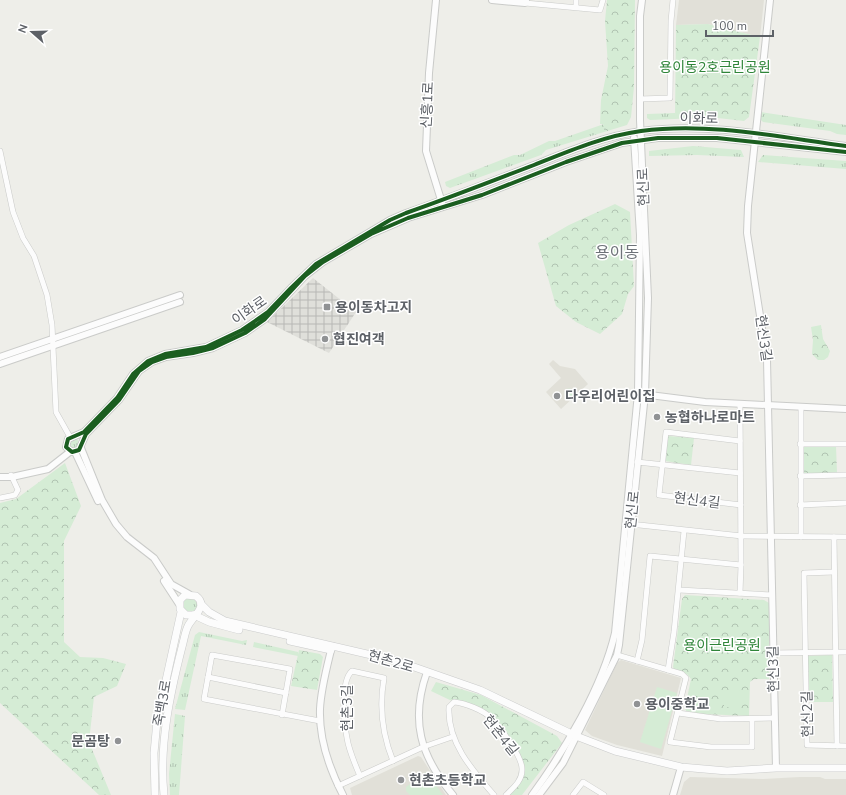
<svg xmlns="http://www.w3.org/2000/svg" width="846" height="795" font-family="'Nunito Sans','Noto Sans KR',sans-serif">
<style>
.industrial{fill:url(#industrial-grid)}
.education{fill:#e1e0d8}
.grass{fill:url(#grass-tufts)}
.forest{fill:url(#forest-crowns)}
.garden{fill:#d5ecd5}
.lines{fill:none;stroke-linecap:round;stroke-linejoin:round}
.minor-casing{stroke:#cacbc9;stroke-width:6}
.tertiary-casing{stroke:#cacbc9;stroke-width:8}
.secondary-casing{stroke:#cacbcb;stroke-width:8}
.minor{stroke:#fcfcfc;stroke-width:5}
.tertiary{stroke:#fcfcfc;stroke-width:6}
.secondary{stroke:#fcfcfc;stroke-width:7}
.cycleway-casing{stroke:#fff;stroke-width:6}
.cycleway{stroke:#1b5e20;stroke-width:4}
.poi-dot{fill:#909294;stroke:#fff;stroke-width:1.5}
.labels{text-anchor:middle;stroke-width:3;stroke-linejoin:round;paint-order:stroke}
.park-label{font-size:14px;fill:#2f8539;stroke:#fff}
.street-label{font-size:14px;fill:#5d6167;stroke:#fff}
.poi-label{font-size:14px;font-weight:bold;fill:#5d6167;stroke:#fff;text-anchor:start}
.quarter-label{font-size:16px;fill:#6e7379;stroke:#fff}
</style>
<defs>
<pattern id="industrial-grid" width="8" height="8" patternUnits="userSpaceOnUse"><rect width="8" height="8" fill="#dfdfda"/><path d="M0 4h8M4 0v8" fill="none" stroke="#b8b8b5"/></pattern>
<pattern id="grass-tufts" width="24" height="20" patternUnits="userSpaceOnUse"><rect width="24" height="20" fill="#d5ecd5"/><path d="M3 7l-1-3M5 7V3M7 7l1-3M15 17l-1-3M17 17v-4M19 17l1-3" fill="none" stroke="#b0c3b1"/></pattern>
<pattern id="forest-crowns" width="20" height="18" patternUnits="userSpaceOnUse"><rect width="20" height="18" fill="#d5ecd5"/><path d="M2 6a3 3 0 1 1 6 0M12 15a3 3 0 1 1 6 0" fill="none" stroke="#b0c3b1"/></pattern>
</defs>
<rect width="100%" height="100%" fill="#eeeee9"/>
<polygon class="industrial" points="313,278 356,312 329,353 267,322"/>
<g class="education">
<polygon points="679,0 764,0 760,37 708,24 676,25"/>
<polygon points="553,360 560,366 575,369 588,384 561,409 546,392 561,378 549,364"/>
<polygon points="621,660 681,678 662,756 617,745 592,736 585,730 617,663"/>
<polygon points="418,756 421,757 446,795 352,795 350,788"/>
<polygon points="690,777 763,779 800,777 820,777 825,779 846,779 846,795 680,795 684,782"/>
</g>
<g class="grass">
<polygon points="761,112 846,125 846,135 837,134 830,131 763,122 761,120"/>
<polygon points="675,113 675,119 650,120 647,118 647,114"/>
<polygon points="604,124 604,132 546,150 541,155 450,188 446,186 445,182 514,155 520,155 549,141 555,141"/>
<polygon points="693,146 741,150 744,157 697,155 649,156 649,151"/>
<polygon points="763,155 846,161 846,169 758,162"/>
<circle cx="74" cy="444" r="5.5"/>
<circle cx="190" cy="605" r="7"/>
<polygon points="199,632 242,641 247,640 246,645 201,636 185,710 175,709 195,635"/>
<polygon points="254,642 298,652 298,656 253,647"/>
<polygon points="175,714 185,716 179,795 170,795 169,774"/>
</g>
<g class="forest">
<polygon points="607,0 635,0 634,87 631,117 627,125 604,132 604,124 600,124 601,100 608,66 605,21"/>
<polygon points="708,24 760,37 749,117 744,121 709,117 675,119 676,25"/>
<polygon points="615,204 630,212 634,286 628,294 622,314 600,334 576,322 556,306 538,243 569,225"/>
<polygon points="821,325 823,339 830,351 828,357 824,360 818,360 812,354 813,340 811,327"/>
<circle cx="569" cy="393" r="4.5"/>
<polygon points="668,436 694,438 691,465 665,461"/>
<polygon points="804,446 836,446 837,473 804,473"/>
<polygon points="65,463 81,506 64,541 64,642 80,657 103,658 126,664 117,686 94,697 89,742 111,795 99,795 0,703 0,503 16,499"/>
<polygon points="685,595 764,600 769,603 769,679 754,679 750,682 749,716 703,714 686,711 685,708 691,679 687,674 675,671 673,667 682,599"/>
<polygon points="299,650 320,654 323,657 317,690 291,686"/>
<polygon points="832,655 833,702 808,702 806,656"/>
<polygon points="436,682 481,695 557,736 562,743 522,795 505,795 518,782 522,762 491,718 484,713 454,702 431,691"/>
</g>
<g class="garden">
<polygon points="657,687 677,693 661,749 640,742"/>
<polygon points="742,690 742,707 724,707 724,691"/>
<polygon points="426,772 443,795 410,795 406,791 406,787"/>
</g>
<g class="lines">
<g class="minor-casing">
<g id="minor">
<polyline points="525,3 600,10 603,0"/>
<polyline points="576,7 576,0"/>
<polyline points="640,99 670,98 671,21 673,0"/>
<polyline points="0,151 13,212 23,238 34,256 47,295 52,325 56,412 70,437"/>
<polyline points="801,408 801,537"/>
<polyline points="740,441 666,432 659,495 741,505"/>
<polyline points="800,444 846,444"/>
<polyline points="637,462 740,473"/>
<polyline points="800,476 846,475"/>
<polyline points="0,498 15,495 18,490 11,475"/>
<polyline points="800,505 846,503"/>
<polyline points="630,524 742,536 846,537"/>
<polyline points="834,537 837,746"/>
<polyline points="834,572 804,573 807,745 846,746"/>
<polyline points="679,590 772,595"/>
<polyline points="740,593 741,565"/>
<polyline points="773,653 846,652"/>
<polyline points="617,655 682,674 686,678 670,742 711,747 752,747 752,719"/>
<polyline points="637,661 642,640 650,556 741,565 740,405"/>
<polyline points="668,670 674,632 684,531"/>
<polyline points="208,677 286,693"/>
<polyline points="678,713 721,719 774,718"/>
<polyline points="282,715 290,669 212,655 204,699 320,721"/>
<path d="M360,776C355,764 349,751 347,738C344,723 340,681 352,671L384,678C379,707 382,734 393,761"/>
<polyline points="338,786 423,747 452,737"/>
<path d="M494,795C472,770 447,742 449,707L454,702C465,703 483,710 491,718C500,727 523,757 522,770C522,781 513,788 506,795"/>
<polyline points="573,795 583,782 604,795"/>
</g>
</g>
<g class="tertiary-casing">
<g id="tertiary">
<polyline points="436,0 429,73 426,151 442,203"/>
<polyline points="492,0 525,3 526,0"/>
<polyline points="770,0 748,206 747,233 767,360 776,768"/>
<path d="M846,146C778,137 709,122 641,131C604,136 569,151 534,165C492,181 449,198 406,213L390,220L316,264L291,288L268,312L242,330L206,347L165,354L148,361L133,374L117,398L84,432L68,439L66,447L72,452L79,450L86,434L119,400L139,371L152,362L166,357L193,353L213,348L245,333L265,319L305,276L323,262L371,234L408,218L482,195L566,162L622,143L658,138H717L846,152"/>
<polyline points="0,357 180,295"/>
<polyline points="0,364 180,302"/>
<polyline points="642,394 705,402 846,409"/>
<polyline points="81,448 102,500 116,524 127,537 154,558 171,584 189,594"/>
<polyline points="75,452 98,501"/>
<polyline points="0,477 12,477 48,469 71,451"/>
<polyline points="164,581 179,604"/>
<path d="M332,646C327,667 321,688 320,709C319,738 330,770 343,795"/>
<path d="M427,672C410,720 420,756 453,795"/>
<path d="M532,795C565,750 602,688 615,633L638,393L640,235L634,138"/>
<polyline points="539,795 563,763 617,655 619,645 645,394 648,298 640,120 640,16 642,0"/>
<polyline points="673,795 681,767"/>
</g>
</g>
<g class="secondary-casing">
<g id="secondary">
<polyline points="201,604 209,612 225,621 397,661 480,690 576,736 615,751 681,767 727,771 776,768 846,768"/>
<polyline points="194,615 209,622 239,630"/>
<polyline points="290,641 331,650"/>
<polyline points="155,795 154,753 157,721 181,612"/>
<path d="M164,795C159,745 170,694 182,647C184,640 185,632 188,626C193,616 209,606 196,596L185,595L180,600V609L186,615H194"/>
</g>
</g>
<use href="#minor" class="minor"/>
<use href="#tertiary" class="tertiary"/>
<use href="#secondary" class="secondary"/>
<g class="cycleway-casing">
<path id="cycleway" d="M846,146C778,137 709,122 641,131C604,136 569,151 534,165C492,181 449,198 406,213L390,220L316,264L291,288L268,312L242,330L206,347L165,354L148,361L133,374L117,398L84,432L68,439L66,447L72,452L79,450L86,434L119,400L139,371L152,362L166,357L193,353L213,348L245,333L265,319L305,276L323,262L371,234L408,218L482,195L566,162L622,143L658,138H717L846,152"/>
</g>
<use href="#cycleway" class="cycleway"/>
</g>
<g class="poi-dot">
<rect x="323" y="303" width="8" height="8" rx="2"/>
<circle cx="325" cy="339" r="4"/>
<circle cx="557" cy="396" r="4"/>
<circle cx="657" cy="417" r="4"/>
<circle cx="637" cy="704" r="4"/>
<circle cx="118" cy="741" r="4"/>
<circle cx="401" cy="780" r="4"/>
</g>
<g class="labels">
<g class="park-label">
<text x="715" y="72">용이동2호근린공원</text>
<text x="722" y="650">용이근린공원</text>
</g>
<g class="street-label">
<text transform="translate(427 105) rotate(-87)" y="5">신흥1로</text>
<text transform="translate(699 118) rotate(1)" y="5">이화로</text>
<text transform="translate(643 187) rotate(-92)" y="5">현신로</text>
<text transform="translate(249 310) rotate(-35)" y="5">이화로</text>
<text transform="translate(764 338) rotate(82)" y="5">현신3길</text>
<text transform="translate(697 500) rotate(7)" y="5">현신4길</text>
<text transform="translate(632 510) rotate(-84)" y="5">현신로</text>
<text transform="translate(391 661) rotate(16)" y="5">현촌2로</text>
<text transform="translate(773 669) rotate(-91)" y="5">현신3길</text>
<text transform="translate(162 703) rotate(-80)" y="5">죽백3로</text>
<text transform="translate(347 708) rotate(-90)" y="5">현촌3길</text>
<text transform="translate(807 714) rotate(-91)" y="5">현신2길</text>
<text transform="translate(501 735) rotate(51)" y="5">현촌4길</text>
</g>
<g class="poi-label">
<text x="335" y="312">용이동차고지</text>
<text x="333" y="344">협진여객</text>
<text x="565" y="401">다우리어린이집</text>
<text x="665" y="422">농협하나로마트</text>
<text x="645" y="709">용이중학교</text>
<text x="110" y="746" text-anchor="end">문곰탕</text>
<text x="409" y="785">현촌초등학교</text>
</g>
<g class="quarter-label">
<text x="617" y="258">용이동</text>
</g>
</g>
<g transform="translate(32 32) rotate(290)" stroke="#ffffff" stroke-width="3" paint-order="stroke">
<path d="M0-3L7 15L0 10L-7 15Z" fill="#5d6167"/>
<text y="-6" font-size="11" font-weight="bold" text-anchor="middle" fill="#5d6167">N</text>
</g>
<path d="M706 30v6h67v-6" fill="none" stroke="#5d6167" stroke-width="2"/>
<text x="712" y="30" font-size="12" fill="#5d6167" stroke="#ffffff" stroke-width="3" paint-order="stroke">100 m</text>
</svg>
